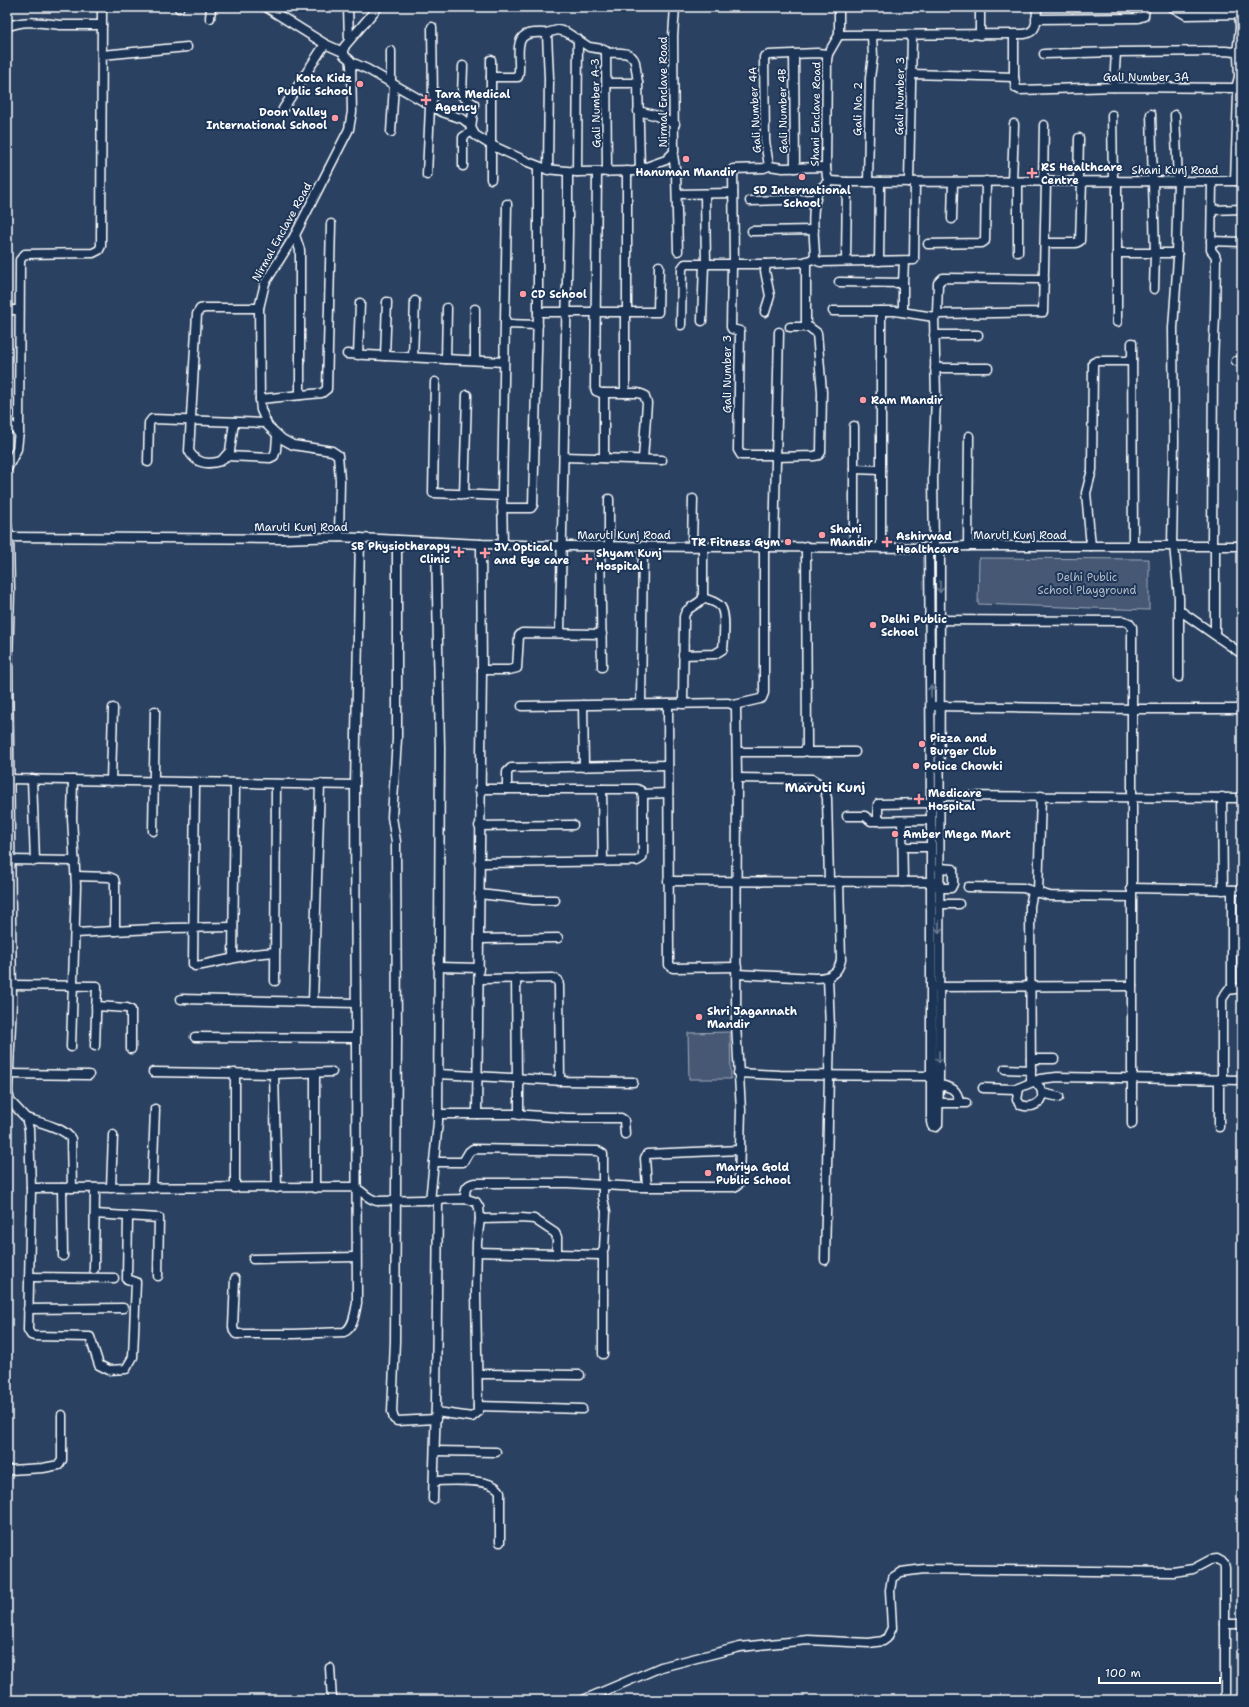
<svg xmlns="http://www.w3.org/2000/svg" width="1249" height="1707" viewBox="0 0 1249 1707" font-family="'Shantell Sans',sans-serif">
<rect width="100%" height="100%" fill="#2a4161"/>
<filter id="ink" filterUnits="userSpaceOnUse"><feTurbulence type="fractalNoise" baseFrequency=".025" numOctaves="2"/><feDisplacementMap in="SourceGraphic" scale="8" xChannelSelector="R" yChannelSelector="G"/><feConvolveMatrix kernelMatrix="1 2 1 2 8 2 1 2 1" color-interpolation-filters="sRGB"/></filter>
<g filter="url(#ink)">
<!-- green -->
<g fill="#465975" stroke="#a2acba">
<path d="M979,558L1149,559V610L978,604Z"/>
<path d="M730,1032L731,1079H689L688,1033Z"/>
</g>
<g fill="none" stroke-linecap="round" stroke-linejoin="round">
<defs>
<g id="minor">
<path d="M179,7V8"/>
<path d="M266,7L325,44L343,52"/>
<path d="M348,7L349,40"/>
<path d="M839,7V35L828,54L827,60L826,167L827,177L830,181L847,182L1242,181"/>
<path d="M1172,7L1186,15L1242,14"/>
<path d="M210,18L211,7"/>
<path d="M1036,19L1138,18L1144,16L1145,7"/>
<path d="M7,27C24,19 42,23 60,25C74,25 88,25 102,25"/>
<path d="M546,33L558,30L566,32L589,47L602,49L606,51L607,172"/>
<path d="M839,35L1024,34C1039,32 1036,19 1037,7"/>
<path d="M980,35V7"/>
<path d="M1014,35V77L1016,88L1020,90L1114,87L1236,88L1238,94L1235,181"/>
<path d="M391,51V83"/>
<path d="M606,53C616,53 631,50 635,62L638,83L640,170"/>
<path d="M1237,53L1240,28L1239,7"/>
<path d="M794,54L795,168"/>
<path d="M1044,54L1116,52"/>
<path d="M102,55L187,47"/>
<path d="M491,60V179"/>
<path d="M351,62L367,69L442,112L463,119L469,124L475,135L491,145L528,162L546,169L577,172L635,171L666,160L674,152L673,36L675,7"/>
<path d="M463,66L462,96L474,104L471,128"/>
<path d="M912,74L1014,77"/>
<path d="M491,77H518C523,63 509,33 535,33C539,33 543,32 547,34L549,78L548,170"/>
<path d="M607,83H638"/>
<path d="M1114,87L1116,52L1225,51L1235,52L1238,55L1239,77L1236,88"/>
<path d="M283,109L325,44"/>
<path d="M638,111L654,115L675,124"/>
<path d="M1151,114L1155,253H1175L1178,255V258L1173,328L1174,442L1172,545"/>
<path d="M1112,115L1113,181"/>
<path d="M1175,115L1178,181L1176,254"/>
<path d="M391,132L394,85"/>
<path d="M673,155L676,174L678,251"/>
<path d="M463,166V137L472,131"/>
<path d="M769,166L765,141L764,57L769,55L817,53L828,54"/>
<path d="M627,171V312"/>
<path d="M577,172L578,39"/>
<path d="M597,172L595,388L596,391L601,393H638L644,395L647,403L643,459"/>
<path d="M427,175L430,106L433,98L432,27"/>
<path d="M1117,181V322"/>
<path d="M868,182L870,78L873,56L872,36"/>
<path d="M909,182L912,35"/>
<path d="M1012,182L1014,124"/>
<path d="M1043,182L1044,125"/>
<path d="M1078,182L1079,138"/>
<path d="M677,194L733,193"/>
<path d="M705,194L706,265"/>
<path d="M750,201L816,199"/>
<path d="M1212,210L1242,209"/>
<path d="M952,219L953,182"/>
<path d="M752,231L814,230"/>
<path d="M295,235L300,250V395"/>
<path d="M1211,241L1242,242"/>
<path d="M1045,243H1076L1080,241L1082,182"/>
<path d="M928,244L982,243L985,241L986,181"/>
<path d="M1018,252V182"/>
<path d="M1117,253H1155L1154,289"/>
<path d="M813,259L820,262L914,260L915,182"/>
<path d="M846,261L847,182"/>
<path d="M879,261L880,182"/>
<path d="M732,264L731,327L732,329L740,331L738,450L741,455H775"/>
<path d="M734,264L733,169L764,168L769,166L783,168L826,167"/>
<path d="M839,282L903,283V312"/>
<path d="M903,283L904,261"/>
<path d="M7,310H19"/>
<path d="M833,311H895L934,317"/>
<path d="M538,312H658L659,266"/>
<path d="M625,312V393"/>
<path d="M765,312L770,296L765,271L766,264"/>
<path d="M937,314L938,283L943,278L1044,279"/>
<path d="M702,321L704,264"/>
<path d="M506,324L538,325"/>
<path d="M681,325L682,268L685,264H766L804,262L813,259L815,255C814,237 811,210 817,194C820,188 825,184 830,181"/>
<path d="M806,326V262"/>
<path d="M934,335H978"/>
<path d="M1132,343L1133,546"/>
<path d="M347,354L504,362"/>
<path d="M358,355L360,303"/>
<path d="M385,356L387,302"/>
<path d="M413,357L415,301"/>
<path d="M446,359L447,308"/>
<path d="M475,360V309"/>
<path d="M1236,361H1242"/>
<path d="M935,368H988"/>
<path d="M435,382L433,493L502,496"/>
<path d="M604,393V458"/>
<path d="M260,399L322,393L327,389L331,224"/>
<path d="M7,422L19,433"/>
<path d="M234,422L230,451L221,461C208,465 196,464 189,451L197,314L200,309L205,308H259"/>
<path d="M226,456L270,458L274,456L276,450L277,436"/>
<path d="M564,457L662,460"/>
<path d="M775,457L814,456L819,455L821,452L822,392L817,333L809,327H790"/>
<path d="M148,462L149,423L152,419L266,423"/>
<path d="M7,469L17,449L19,431L20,260L25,254L93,253L99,250L101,246L102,7"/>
<path d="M854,469L881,470"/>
<path d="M464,495L467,395"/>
<path d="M502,508H531L533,505L538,312V167"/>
<path d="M7,525L9,537L10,590L8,664L12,1001L8,1092L10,1101L26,1118L29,1129L31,1188L28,1330L31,1335L34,1336L90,1337L99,1365L109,1370L126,1369L133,1357L136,1282L127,1279L128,1216"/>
<path d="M7,537L282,539L339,537L481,544L561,546L929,548L968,546H1242"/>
<path d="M339,537L340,480L338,455L332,451L293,445L282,439L268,426L261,410L260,401L259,308L265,283L295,235L349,129L352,112L351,65L350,60L344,55V47L378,7"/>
<path d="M397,540V739L392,817L396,842L397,1038L395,1341L392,1412L394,1419L397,1421L436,1419"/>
<path d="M503,544L502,496L507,204"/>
<path d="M1174,545L1179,598V677"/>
<path d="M600,546L602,667"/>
<path d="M609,546V499"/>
<path d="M692,546L693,499"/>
<path d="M774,546L779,332"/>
<path d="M968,546L969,436"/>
<path d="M1091,546L1086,493L1092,470L1093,363L1097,361H1132"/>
<path d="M1212,546L1213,361L1215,316L1216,258L1215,255L1211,250L1212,182"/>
<path d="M1215,546V634"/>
<path d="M854,547V426"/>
<path d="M881,548V311"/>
<path d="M929,548L931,803V1122L932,1126L936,1127L938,1125L939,1076L940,548"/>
<path d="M934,548L933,479L936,396L934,317L939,314L1043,312L1046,182"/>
<path d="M1179,610L1242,654"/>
<path d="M934,620L1124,621L1129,623L1132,627V1124"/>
<path d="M560,633L568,232V172"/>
<path d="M683,655L715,654L723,649C724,640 726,614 721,607C717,602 709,600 703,598"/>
<path d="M482,670H509L517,668L519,636L522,633L602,634"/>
<path d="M641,704L643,546"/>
<path d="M668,704L669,965L673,968L737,967"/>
<path d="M683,704L684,617C686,606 698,606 703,598V546"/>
<path d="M583,705L584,767"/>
<path d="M734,705L760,699L762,698L764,693V546"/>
<path d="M935,706L1133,709H1242"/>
<path d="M805,751L810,752H855"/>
<path d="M737,752H803L807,747L806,546"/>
<path d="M737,778L812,779L823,786L827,798L829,881"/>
<path d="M9,779L355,785"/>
<path d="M32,779L35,861"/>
<path d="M111,781L113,708"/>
<path d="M195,782L193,964L195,966L202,965L254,954L275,952"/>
<path d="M479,789H637L641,791L643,796V853L642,858L637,861L479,863"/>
<path d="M507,789V772L511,768L668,765"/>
<path d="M602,789L603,861"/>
<path d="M643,794L668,793"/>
<path d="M935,796L1242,798"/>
<path d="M1222,797L1223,890"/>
<path d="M847,816H865L871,821L931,820"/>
<path d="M878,821V804L931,803"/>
<path d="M902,821L903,882"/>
<path d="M479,826L573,825"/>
<path d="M153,831L155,711"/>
<path d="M903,847H931"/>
<path d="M10,860L75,861"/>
<path d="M76,876L109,877L114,879L115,883V931"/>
<path d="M668,881L936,882"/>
<path d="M968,887L1023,888L1050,896L1131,897"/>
<path d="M939,888H951L953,884V869L939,868"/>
<path d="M1131,888L1242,890"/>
<path d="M1038,893L1041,796"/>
<path d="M479,894L533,900H555"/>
<path d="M939,904H959"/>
<path d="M75,933L172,928L233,927"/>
<path d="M479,939L558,938"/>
<path d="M233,958L235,783"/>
<path d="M438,967L479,968"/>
<path d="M737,974L815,978C828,978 838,975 841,960L839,881"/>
<path d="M516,978L517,1079"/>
<path d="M479,979L553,978L558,980L559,986L560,1081"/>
<path d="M275,981L276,784"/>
<path d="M12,985L97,986L95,1046"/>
<path d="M934,987L1132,986"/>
<path d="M1232,989V890"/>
<path d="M181,999L356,1003"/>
<path d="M313,1002L320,784"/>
<path d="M96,1006L127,1008L131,1010V1049"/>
<path d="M195,1037L356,1038"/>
<path d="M71,1047L76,886L72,818L73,780"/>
<path d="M1031,1059H1054"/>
<path d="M1005,1069L1031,1070"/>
<path d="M153,1072L274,1074L277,1188"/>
<path d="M738,1073L780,1075L936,1076"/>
<path d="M7,1074L89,1075"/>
<path d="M274,1074L332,1072"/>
<path d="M439,1074L565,1081L633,1082"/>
<path d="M1222,1080V999L1228,990L1242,988"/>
<path d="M1031,1082L1030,906L1033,891"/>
<path d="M939,1085C951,1087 958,1089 959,1103"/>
<path d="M983,1088L1016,1089L1040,1079L1057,1077L1242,1080"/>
<path d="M1019,1088L1017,1100L1021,1105C1032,1109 1047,1102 1041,1089C1039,1086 1036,1083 1035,1081"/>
<path d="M1042,1093L1059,1097"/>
<path d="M938,1103H966"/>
<path d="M438,1114H514L567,1118H621L624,1120L625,1134"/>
<path d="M477,1114L482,670L481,544"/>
<path d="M519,1115V1079"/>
<path d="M26,1118C38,1122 66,1128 71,1139L72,1188"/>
<path d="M1219,1127V1080"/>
<path d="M434,1162H463L469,1152L473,1149L598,1151L603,1154V1198L606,1212L604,1248L601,1255L477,1252"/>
<path d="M647,1187L645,1158L647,1154L740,1150"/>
<path d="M31,1188L353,1187C363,1190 365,1198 377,1201L467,1199L476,1202L479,1207L480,1219L477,1242L476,1292L478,1412L472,1417L436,1412"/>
<path d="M62,1188L63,1256"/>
<path d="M111,1188L113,1135"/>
<path d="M152,1188L155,1109"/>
<path d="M235,1188V1073"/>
<path d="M315,1188V1073"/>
<path d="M465,1199C465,1190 465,1184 476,1183H567L639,1187H734L738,1185L739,1182L741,1110L736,1024L737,778L736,708L734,705L728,703L522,706"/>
<path d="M430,1201L438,1122L440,748L436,542"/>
<path d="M95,1214L159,1218L158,1276"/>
<path d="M480,1219L521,1218L534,1219L555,1233L557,1237V1255"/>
<path d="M253,1259L356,1257"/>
<path d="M825,1260L830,1028L828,977"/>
<path d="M94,1269L95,1188"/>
<path d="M29,1277L114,1278"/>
<path d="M235,1279L233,1327L234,1331L236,1334H294L344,1332C354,1328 355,1312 357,1303L355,785L360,538"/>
<path d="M28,1309L123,1308"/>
<path d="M603,1354V1254"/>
<path d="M478,1374L580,1375"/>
<path d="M478,1406L582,1409"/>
<path d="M435,1451L496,1452"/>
<path d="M7,1471L10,1470L43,1468L59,1465L62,1460V1415"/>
<path d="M434,1481C449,1481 493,1477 500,1492V1542"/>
<path d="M433,1499L436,1403L438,1200"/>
<path d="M1225,1624H1242"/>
<path d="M330,1668L332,1700"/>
<path d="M583,1700L661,1667L740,1647L808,1640L869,1643L883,1641L887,1638L892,1628L890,1590L892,1578L901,1572L924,1569L1173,1572L1193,1569L1210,1560L1217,1559L1224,1563L1225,1568V1700"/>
</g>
</defs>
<!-- minor casing -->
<use href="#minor" stroke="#fff" stroke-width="11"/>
<!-- minor -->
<use href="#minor" stroke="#1d3557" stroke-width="8"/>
</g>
<!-- one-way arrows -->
<defs><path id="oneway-shaft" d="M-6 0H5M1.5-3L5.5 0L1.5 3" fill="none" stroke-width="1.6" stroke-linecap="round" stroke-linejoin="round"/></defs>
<g stroke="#6c7c92">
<use href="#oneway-shaft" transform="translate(940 587) rotate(90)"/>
<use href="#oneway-shaft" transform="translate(931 691) rotate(-90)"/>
<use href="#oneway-shaft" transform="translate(939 927) rotate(90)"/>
<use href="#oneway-shaft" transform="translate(939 1057) rotate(90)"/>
</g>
</g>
<!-- markers -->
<g fill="#ff9aa2" stroke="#1d3557" stroke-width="1.5">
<circle cx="360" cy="84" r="4"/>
<path d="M424 94h4v4h4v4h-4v4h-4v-4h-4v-4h4z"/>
<circle cx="335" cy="118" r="4"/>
<circle cx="686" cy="159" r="4"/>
<path d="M1030 167h4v4h4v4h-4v4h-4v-4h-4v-4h4z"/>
<circle cx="802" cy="177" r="4"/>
<circle cx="523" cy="294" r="4"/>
<circle cx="863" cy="400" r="4"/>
<circle cx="822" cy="535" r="4"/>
<circle cx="788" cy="542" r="4"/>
<path d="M885 536h4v4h4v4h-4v4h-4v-4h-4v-4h4z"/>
<path d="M457 546h4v4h4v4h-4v4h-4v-4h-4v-4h4z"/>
<path d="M483 547h4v4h4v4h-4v4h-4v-4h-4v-4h4z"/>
<path d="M585 553h4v4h4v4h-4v4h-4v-4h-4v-4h4z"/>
<circle cx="873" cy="625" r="4"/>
<circle cx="922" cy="744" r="4"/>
<circle cx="916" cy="766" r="4"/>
<path d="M917 793h4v4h4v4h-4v4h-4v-4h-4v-4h4z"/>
<circle cx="895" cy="834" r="4"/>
<circle cx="699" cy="1017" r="4"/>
<circle cx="708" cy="1173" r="4"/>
</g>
<g text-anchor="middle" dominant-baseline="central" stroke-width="4" stroke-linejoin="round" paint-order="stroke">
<!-- street labels -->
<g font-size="11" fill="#fff" stroke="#1d3557">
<text x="1146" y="77">Gali Number 3A</text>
<text transform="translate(663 92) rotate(-90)">Nirmal Enclave Road</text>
<text transform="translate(900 96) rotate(-89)">Gali Number 3</text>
<text transform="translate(596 103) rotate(-91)">Gali Number A-3</text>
<text transform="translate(858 109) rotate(-89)">Gali No. 2</text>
<text transform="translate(755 110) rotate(-93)">Gali Number 4A</text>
<text transform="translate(783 111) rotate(-91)">Gali Number 4B</text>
<text transform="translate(816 114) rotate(-89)">Shani Enclave Road</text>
<text x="1175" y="170">Shani Kunj Road</text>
<text transform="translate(282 232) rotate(-61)">Nirmal Enclave Road</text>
<text transform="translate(727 374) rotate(-90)">Gali Number 3</text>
<text x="301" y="527">Maruti Kunj Road</text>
<text x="624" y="535">Maruti Kunj Road</text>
<text x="1020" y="535">Maruti Kunj Road</text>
</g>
<!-- poi labels -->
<g font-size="11" font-weight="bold" fill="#fff" stroke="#1d3557" text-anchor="start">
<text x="352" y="78" text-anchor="end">Kota Kidz<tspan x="352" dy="13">Public School</tspan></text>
<text x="435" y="94">Tara Medical<tspan x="435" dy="13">Agency</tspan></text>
<text x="327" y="112" text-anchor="end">Doon Valley<tspan x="327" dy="13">International School</tspan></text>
<text x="1041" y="167">RS Healthcare<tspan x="1041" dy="13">Centre</tspan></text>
<text x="686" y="172" text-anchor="middle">Hanuman Mandir</text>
<text x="802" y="190" text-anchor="middle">SD International<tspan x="802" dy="13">School</tspan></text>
<text x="531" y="294">CD School</text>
<text x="871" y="400">Ram Mandir</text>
<text x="830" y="529">Shani<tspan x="830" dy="13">Mandir</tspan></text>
<text x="896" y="536">Ashirwad<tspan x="896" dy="13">Healthcare</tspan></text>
<text x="780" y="542" text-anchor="end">TR Fitness Gym</text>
<text x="450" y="546" text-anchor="end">SB Physiotherapy<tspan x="450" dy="13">Clinic</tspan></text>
<text x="494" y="547">JV Optical<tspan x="494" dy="13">and Eye care</tspan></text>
<text x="596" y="553">Shyam Kunj<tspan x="596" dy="13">Hospital</tspan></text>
<text x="881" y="619">Delhi Public<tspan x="881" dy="13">School</tspan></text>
<text x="930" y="738">Pizza and<tspan x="930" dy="13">Burger Club</tspan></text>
<text x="924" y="766">Police Chowki</text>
<text x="928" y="793">Medicare<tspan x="928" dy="13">Hospital</tspan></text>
<text x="903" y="834">Amber Mega Mart</text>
<text x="707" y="1011">Shri Jagannath<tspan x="707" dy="13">Mandir</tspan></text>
<text x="716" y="1167">Mariya Gold<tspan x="716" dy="13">Public School</tspan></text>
</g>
<!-- park labels -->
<g font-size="11" fill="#b5bdc8" stroke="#1d3557">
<text x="1087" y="577">Delhi Public<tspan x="1087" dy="13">School Playground</tspan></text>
</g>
<!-- quarter labels -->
<g font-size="13" font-weight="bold" fill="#fff" stroke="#1d3557">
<text x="825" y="787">Maruti Kunj</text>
</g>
</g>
<!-- margin -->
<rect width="1249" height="1707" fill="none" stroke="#1d3557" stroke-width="24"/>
<rect x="12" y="12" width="1225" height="1683" fill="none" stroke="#fff" stroke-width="1.5" filter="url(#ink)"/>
<!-- scale -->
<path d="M1099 1677v6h121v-6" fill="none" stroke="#ffffff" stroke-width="2"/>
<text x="1105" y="1677" font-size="12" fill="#ffffff" stroke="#1d3557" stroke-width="3" paint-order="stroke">100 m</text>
</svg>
